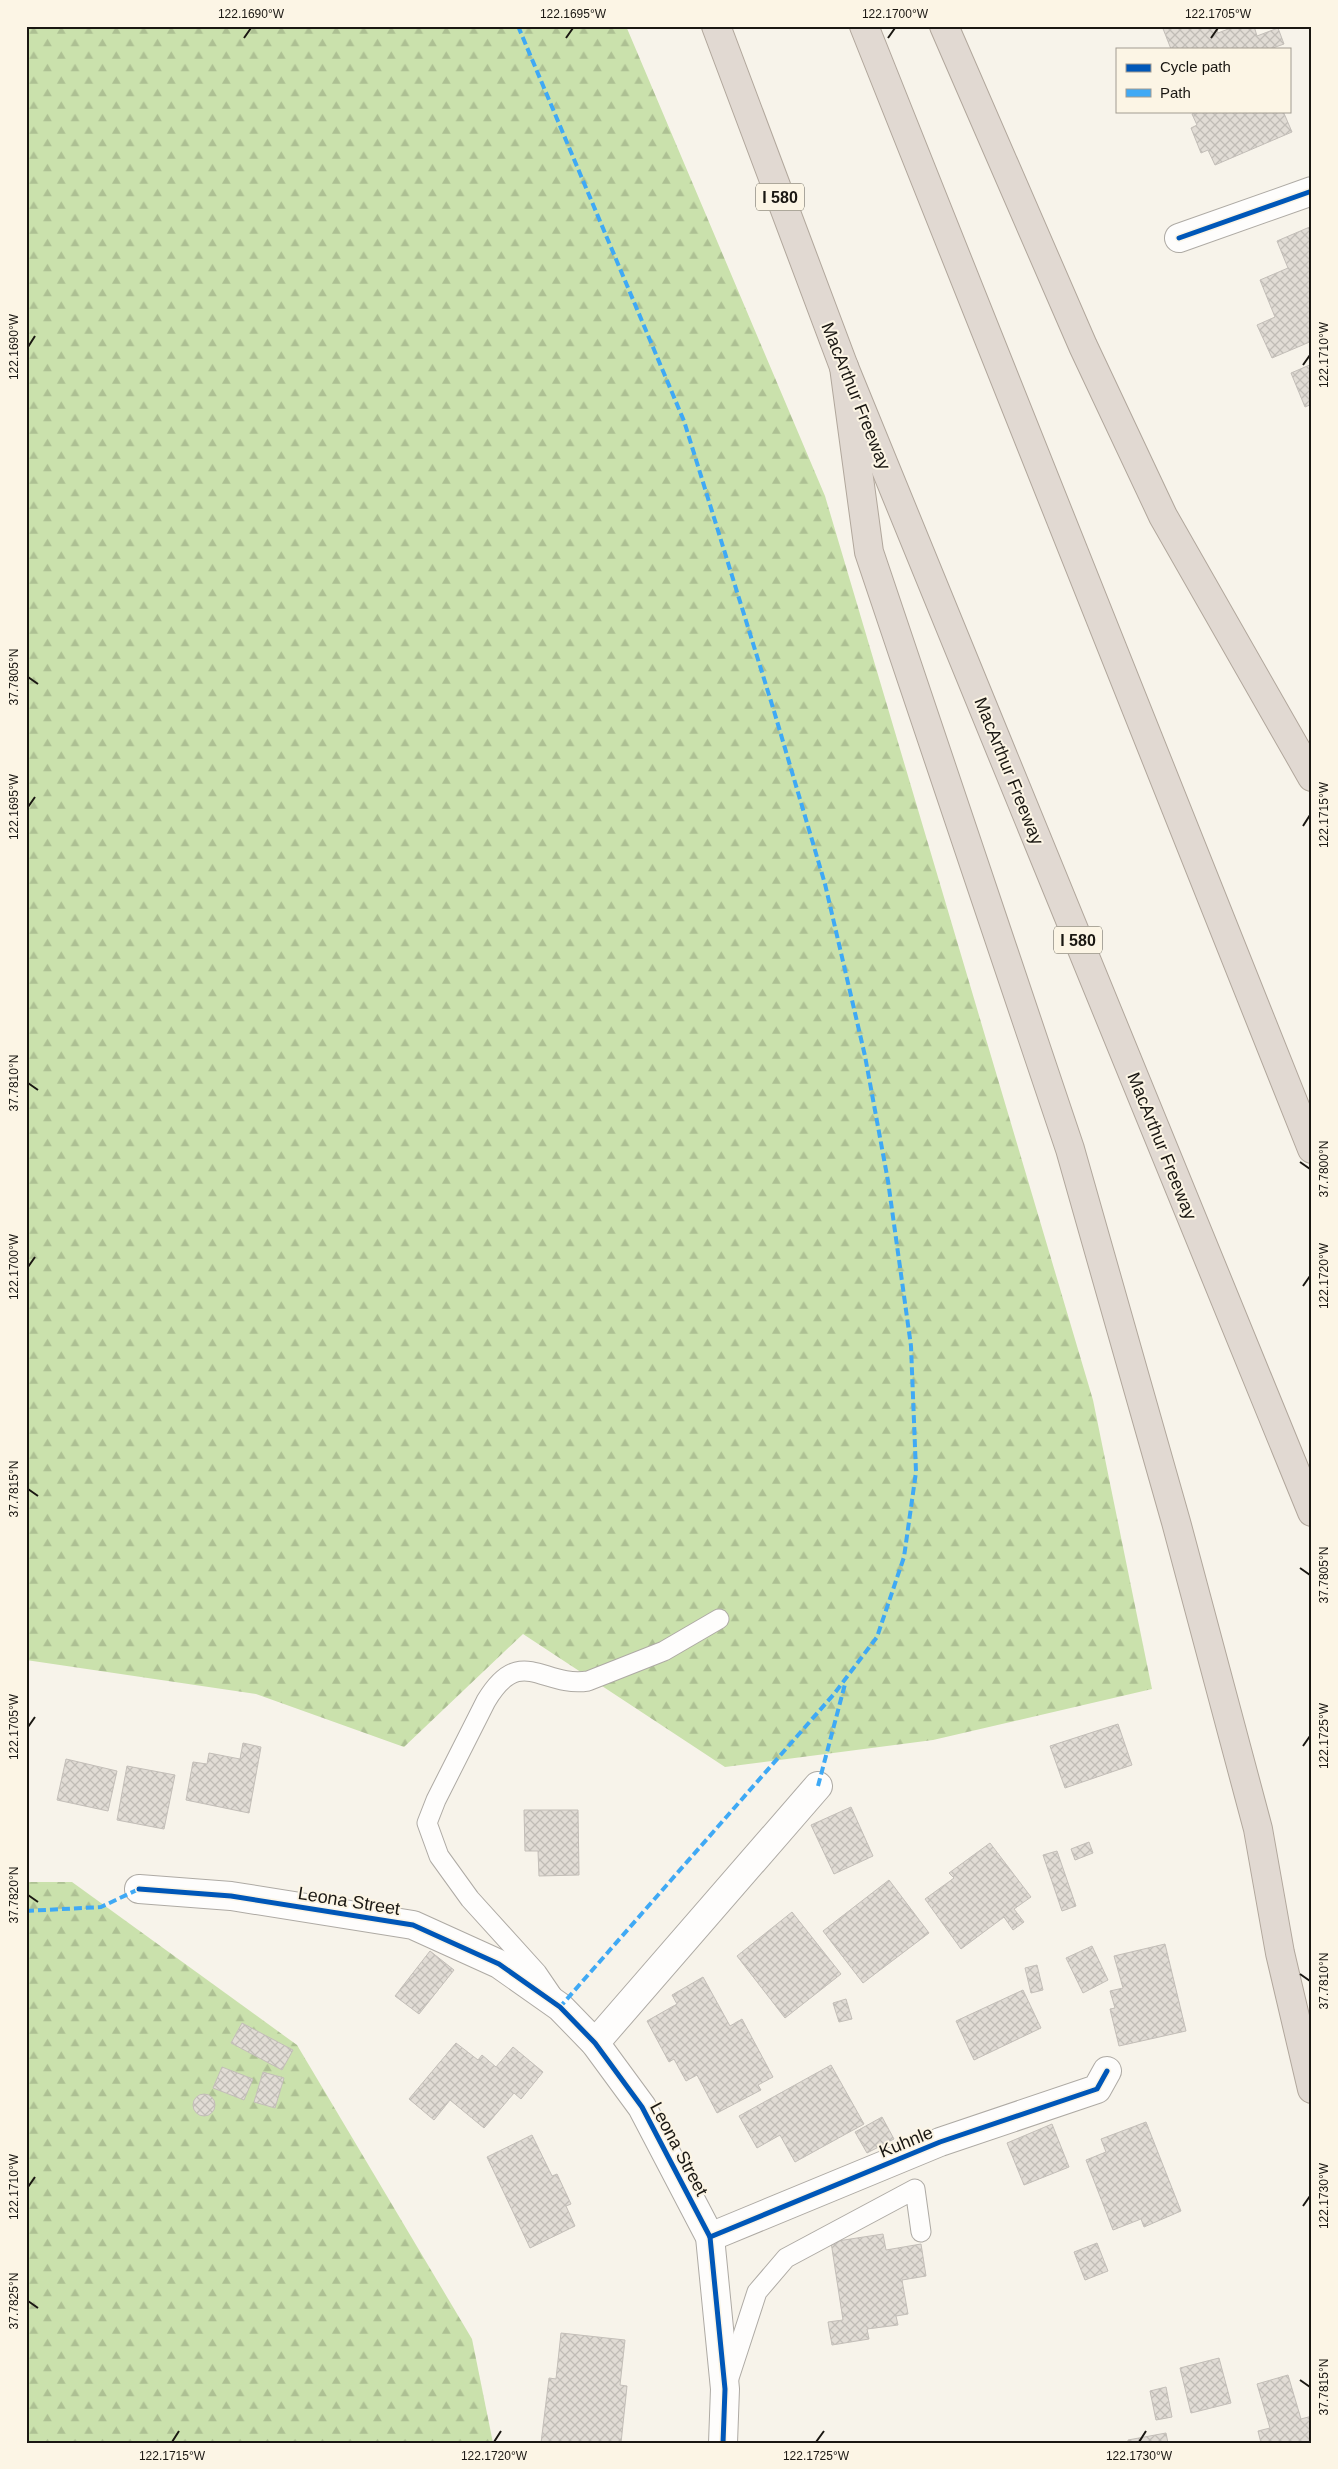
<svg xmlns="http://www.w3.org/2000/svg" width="1338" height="2469" viewBox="0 0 1338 2469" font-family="Helvetica,sans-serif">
<defs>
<pattern id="forest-firs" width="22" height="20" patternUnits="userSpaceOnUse" patternTransform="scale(1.25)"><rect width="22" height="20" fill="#cae1ac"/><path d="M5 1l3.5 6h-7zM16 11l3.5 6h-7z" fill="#adc093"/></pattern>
<pattern id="building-cross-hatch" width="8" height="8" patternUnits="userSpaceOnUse" patternTransform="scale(1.25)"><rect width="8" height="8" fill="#e1dcd5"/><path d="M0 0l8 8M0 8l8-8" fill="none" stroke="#c0bcb6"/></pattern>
</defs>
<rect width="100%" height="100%" fill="#f7f3ea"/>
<!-- forest -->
<g fill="url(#forest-firs)">
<path d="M26,26H626L825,496L1093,1400L1152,1689L933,1740L725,1767L523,1634L404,1747L256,1694L26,1660Z"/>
<path d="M26,1882H72L297,2045L472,2339L493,2443H26Z"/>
</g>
<!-- building -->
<g fill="url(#building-cross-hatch)" stroke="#c3beb8">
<path d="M1162,26H1216L1218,33L1236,26H1254L1257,36L1278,28L1284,44L1270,49H1171Z"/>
<path d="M1198,111H1283L1292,132L1215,165L1208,150L1201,153L1191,128L1197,125L1192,114Z"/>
<path d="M1312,226V341L1272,358L1257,325L1275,317L1260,280L1288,268L1277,241Z"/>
<path d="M1312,364V404L1305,407L1291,373Z"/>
<path d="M1118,1724L1132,1765L1065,1788L1050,1746Z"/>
<path d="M243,1743L261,1747L249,1813L186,1800L193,1762L207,1764L209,1753L240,1759Z"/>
<path d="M66,1759L117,1771L108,1811L57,1800Z"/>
<path d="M127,1766L175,1775L164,1829L117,1820Z"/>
<path d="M851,1807L873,1856L834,1874L811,1825Z"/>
<path d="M524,1810H578L579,1875L539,1876L538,1851H525Z"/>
<path d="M1089,1842L1093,1853L1075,1860L1071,1849Z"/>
<path d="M990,1843L1031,1897L1014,1909L1024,1922L1013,1930L1004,1917L961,1949L925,1899L954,1878L949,1873Z"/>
<path d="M1057,1851L1076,1906L1062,1911L1043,1855Z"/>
<path d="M889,1880L929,1933L863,1983L823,1931Z"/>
<path d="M792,1912L841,1974L785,2018L737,1956Z"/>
<path d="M1165,1944L1186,2031L1119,2046L1110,2009L1115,2008L1110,1991L1123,1988L1114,1956Z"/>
<path d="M1092,1946L1108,1980L1083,1993L1066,1958Z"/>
<path d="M430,1951L454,1970L419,2014L395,1996Z"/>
<path d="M1037,1965L1043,1990L1031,1993L1025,1968Z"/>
<path d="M703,1977L730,2026L742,2019L773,2077L758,2085L761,2090L717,2113L697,2075L686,2081L674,2059L669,2062L647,2021L677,2004L672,1995Z"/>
<path d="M1023,1990L1041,2028L974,2060L956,2021Z"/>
<path d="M846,1999L852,2019L839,2022L833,2003Z"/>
<path d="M242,2023L293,2050L282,2070L231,2043Z"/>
<path d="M456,2043L478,2060L482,2055L496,2067L513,2047L543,2072L521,2099L514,2093L484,2128L450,2100L434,2120L409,2099Z"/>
<path d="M831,2065L864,2124L795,2162L780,2135L757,2148L739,2116Z"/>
<path d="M222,2067L253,2079L244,2100L213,2088Z"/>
<path d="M263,2072L284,2078L275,2108L254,2102Z"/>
<circle cx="204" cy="2105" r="11"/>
<path d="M882,2117L894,2139L867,2153L855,2132Z"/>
<path d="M1146,2122L1181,2211L1144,2227L1141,2219L1113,2230L1086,2160L1106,2152L1101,2139Z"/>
<path d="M1052,2124L1069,2167L1024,2185L1007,2143Z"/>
<path d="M532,2135L552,2176L557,2174L571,2204L566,2206L575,2226L530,2248L487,2157Z"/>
<path d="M883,2234L886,2250L921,2244L926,2276L902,2280L908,2314L896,2316L898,2325L867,2329L869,2339L832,2345L828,2322L843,2320L831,2242Z"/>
<path d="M1097,2243L1108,2271L1085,2280L1074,2252Z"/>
<path d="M561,2333L625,2340L620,2385L627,2386L621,2443H541L549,2378L556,2379Z"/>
<path d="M1219,2358L1231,2403L1191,2413L1180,2368Z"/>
<path d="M1288,2375L1301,2419L1312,2416V2443H1261L1258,2431L1270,2428L1257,2384Z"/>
<path d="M1166,2387L1172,2417L1156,2420L1150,2391Z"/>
<path d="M1166,2433L1168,2443H1128V2440Z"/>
</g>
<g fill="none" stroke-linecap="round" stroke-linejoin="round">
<defs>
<g id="service">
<path d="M552,1995L537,1973L470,1899L439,1856L427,1823L436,1800L486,1701C521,1643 542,1688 588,1681L664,1651L719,1619"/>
<path d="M728,2381L757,2292L786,2258L915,2189L921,2232"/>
</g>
<g id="minor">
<path d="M1179,238L1312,191"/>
<path d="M139,1889L231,1896L413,1925L499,1964L560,2007L595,2043L642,2107L710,2237L725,2389L723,2443"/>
<path d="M595,2043L818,1786"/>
<path d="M710,2237L940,2142L1097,2089L1107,2071"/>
</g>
<g id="motorway">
<path d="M716,26L844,367L1312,1512"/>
<path d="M864,26L1312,1149"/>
<path d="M944,26L1083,346L1163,516L1312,777"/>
<path d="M844,367L869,552L1070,1149L1176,1522L1258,1829L1280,1953L1312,2089"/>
</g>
</defs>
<!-- service casing -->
<use href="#service" stroke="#aeaaa4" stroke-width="21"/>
<!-- minor casing -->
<use href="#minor" stroke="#aeaaa4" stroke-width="30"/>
<!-- motorway casing -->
<use href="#motorway" stroke="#b1a79c" stroke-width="30"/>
<!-- service -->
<use href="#service" stroke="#fefdfc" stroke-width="19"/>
<!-- minor -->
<use href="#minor" stroke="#fefdfc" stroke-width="28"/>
<!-- motorway -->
<use href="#motorway" stroke="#e1d9d2" stroke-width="28"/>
<!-- quiet -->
<g stroke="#3fa9f5" stroke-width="4" stroke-dasharray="8 4" stroke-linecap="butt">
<path d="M518,26L684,421L774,711L825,884L865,1056L888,1181L911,1346L916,1472L904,1557L877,1637L834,1694L560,2007"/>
<path d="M818,1786L845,1684"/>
<path d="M26,1911L101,1907L139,1889"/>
</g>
<defs>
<g id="cycleway">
<path d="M1179,238L1312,191"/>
<path d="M139,1889L231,1896L413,1925L499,1964L560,2007L595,2043L642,2107L710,2237L725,2389L723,2443"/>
<path d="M710,2237L940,2142L1097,2089L1107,2071"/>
</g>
</defs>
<!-- cycleway casing -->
<use href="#cycleway" stroke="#fcf5e5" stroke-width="8"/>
<!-- cycleway -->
<use href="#cycleway" stroke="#0057b8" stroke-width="5"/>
</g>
<!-- ticks -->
<path fill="none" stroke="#1a1712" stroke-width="2" d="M244,38L251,28M566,38L573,28M888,38L895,28M1211,38L1218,28M28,347L35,336M1303,365L1310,355M28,677L38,684M28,807L35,797M1303,826L1310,815M28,1083L38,1090M1300,1162L1310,1169M28,1267L35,1257M1303,1286L1310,1276M28,1489L38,1496M1300,1568L1310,1575M28,1727L35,1717M1303,1746L1310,1736M28,1895L38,1902M1300,1974L1310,1981M28,2187L35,2177M1303,2206L1310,2196M28,2301L38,2308M1300,2380L1310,2387M172,2442L179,2431M494,2442L501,2431M816,2442L824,2431M1139,2442L1146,2431"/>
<g text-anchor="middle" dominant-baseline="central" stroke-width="4" stroke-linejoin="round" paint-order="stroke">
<!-- shield labels -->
<g fill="#fcf5e5" stroke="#5e5a51" stroke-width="1">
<rect x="756" y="183.5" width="48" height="27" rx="4"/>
<rect x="1054" y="926.5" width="48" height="27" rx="4"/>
</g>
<g font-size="16" font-weight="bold" fill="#1a1712">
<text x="780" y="197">I 580</text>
<text x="1078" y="940">I 580</text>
</g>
<!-- street labels -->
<g font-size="18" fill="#1a1712" stroke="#fcf5e5">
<text transform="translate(856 396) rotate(68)">MacArthur Freeway</text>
<text transform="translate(1009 771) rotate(68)">MacArthur Freeway</text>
<text transform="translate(1162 1146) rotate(68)">MacArthur Freeway</text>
<text transform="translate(349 1901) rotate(9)">Leona Street</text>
<text transform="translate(906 2142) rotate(-22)">Kuhnle</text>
<text transform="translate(679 2149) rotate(62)">Leona Street</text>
</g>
</g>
<!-- border -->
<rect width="1338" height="2469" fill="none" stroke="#fcf5e5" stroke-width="55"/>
<!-- legend -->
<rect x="1116" y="48" width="175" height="65" fill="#fcf5e5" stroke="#a29c91"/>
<rect x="1126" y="64" width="25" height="8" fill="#0057b8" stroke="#a29c91"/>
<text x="1160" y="72" font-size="15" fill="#1a1712">Cycle path</text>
<rect x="1126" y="89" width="25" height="8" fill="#3fa9f5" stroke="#a29c91"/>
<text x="1160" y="98" font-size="15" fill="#1a1712">Path</text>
<rect x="28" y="28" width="1282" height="2414" fill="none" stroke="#1a1712" stroke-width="2"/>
<g font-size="12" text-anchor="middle" fill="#1a1712">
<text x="251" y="18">122.1690°W</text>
<text x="573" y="18">122.1695°W</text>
<text x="895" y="18">122.1700°W</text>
<text x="1218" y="18">122.1705°W</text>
<text transform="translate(14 347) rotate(-90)" y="4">122.1690°W</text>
<text transform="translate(1324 355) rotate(-90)" y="4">122.1710°W</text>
<text transform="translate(14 677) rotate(-90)" y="4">37.7805°N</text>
<text transform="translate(14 807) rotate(-90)" y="4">122.1695°W</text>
<text transform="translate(1324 815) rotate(-90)" y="4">122.1715°W</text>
<text transform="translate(14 1083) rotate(-90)" y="4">37.7810°N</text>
<text transform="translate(1324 1169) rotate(-90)" y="4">37.7800°N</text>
<text transform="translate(14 1267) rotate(-90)" y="4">122.1700°W</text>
<text transform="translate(1324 1276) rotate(-90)" y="4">122.1720°W</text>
<text transform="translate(14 1489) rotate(-90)" y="4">37.7815°N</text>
<text transform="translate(1324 1575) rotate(-90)" y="4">37.7805°N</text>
<text transform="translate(14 1727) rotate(-90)" y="4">122.1705°W</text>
<text transform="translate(1324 1736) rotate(-90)" y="4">122.1725°W</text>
<text transform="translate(14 1895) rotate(-90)" y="4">37.7820°N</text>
<text transform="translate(1324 1981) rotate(-90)" y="4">37.7810°N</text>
<text transform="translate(14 2187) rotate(-90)" y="4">122.1710°W</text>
<text transform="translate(1324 2196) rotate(-90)" y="4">122.1730°W</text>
<text transform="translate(14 2301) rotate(-90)" y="4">37.7825°N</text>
<text transform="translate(1324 2387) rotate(-90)" y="4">37.7815°N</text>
<text x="172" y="2460">122.1715°W</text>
<text x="494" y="2460">122.1720°W</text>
<text x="816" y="2460">122.1725°W</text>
<text x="1139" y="2460">122.1730°W</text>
</g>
</svg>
